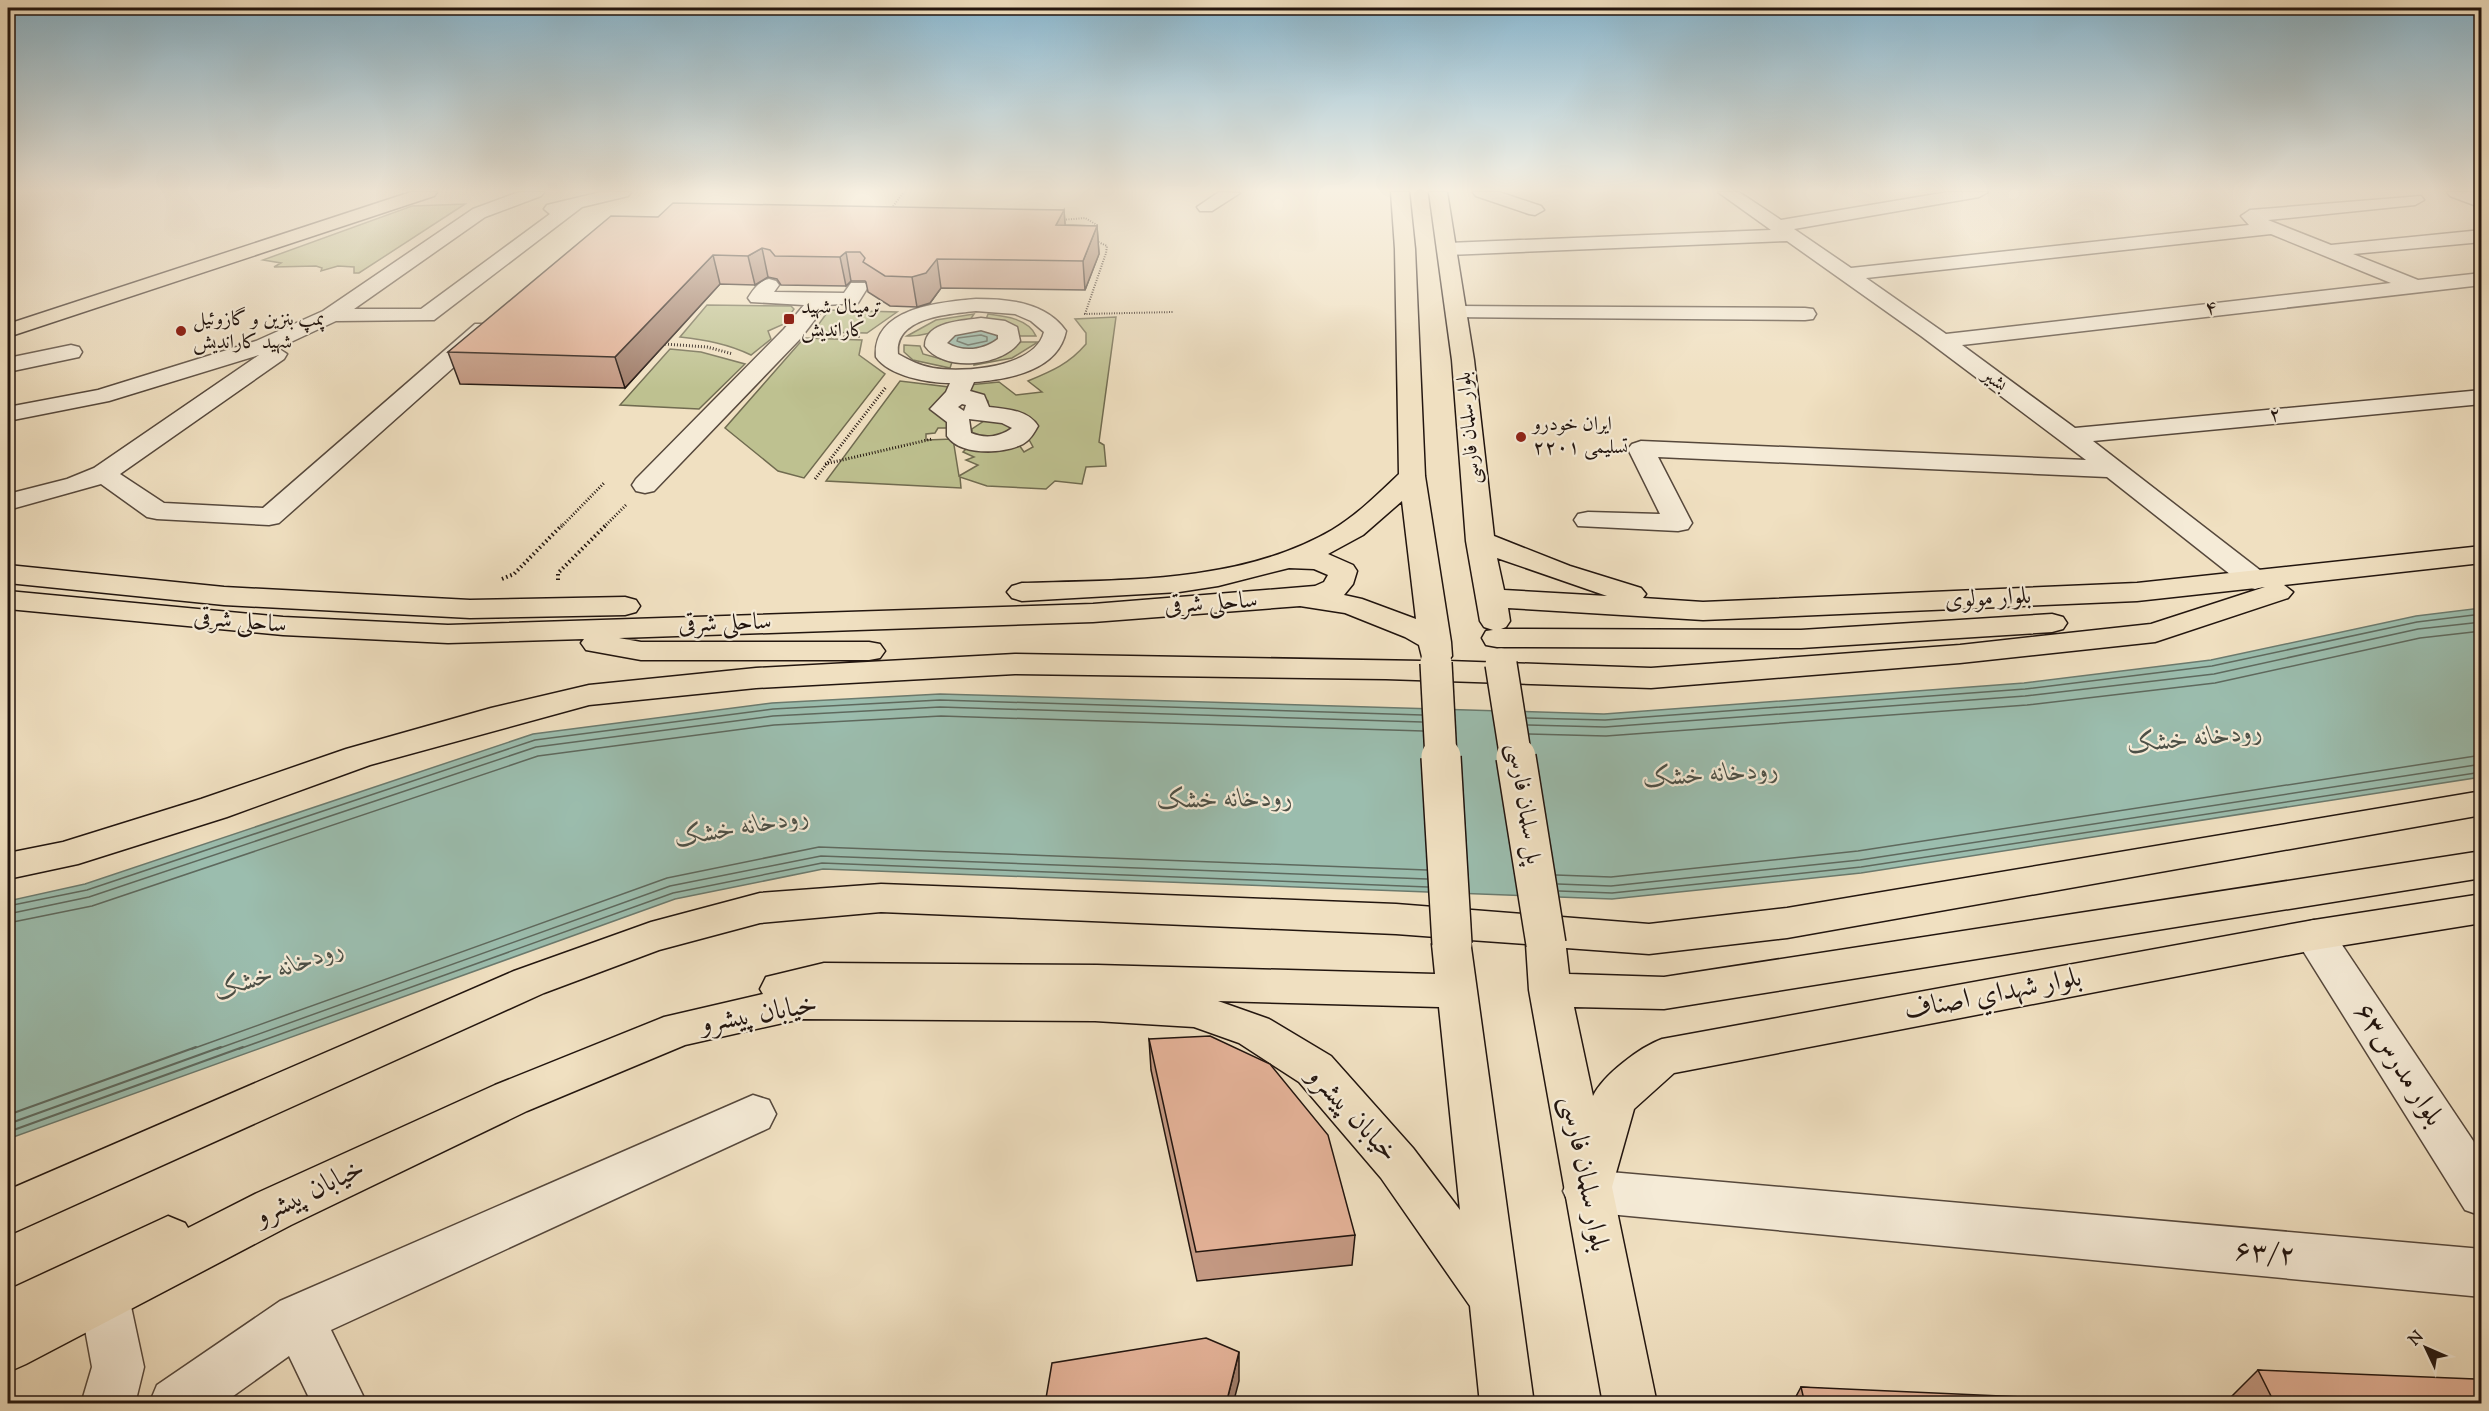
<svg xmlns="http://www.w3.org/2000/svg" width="2489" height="1411" viewBox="0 0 2489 1411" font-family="'Sorts Mill Goudy',Amiri,serif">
<rect width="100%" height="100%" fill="#f0e0c1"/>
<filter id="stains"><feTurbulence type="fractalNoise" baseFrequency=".00333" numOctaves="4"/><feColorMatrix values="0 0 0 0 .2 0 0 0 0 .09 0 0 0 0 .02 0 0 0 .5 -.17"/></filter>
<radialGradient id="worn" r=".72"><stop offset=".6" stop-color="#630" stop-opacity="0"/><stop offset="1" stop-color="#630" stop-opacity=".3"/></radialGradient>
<!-- green -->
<g fill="#bec190" stroke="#706b50" stroke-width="1.5">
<path d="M465,204L359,273H354V267L338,266L321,271L322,268L316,266L274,267L281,263L263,260L412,206Z"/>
<path d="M707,305L791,306L794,309L784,324L768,331L771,339L751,355C728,344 706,340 680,337Z"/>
<path d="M829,310L897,312L867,333L813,332Z"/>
<path d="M974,314L970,320C949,326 928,337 907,336L936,320Z"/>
<path d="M988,314C1005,316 1029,319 1036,336H1020L1012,328L985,322Z"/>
<path d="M1116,317L1099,442L1104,445L1106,466L1086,467L1082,484L1055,481L1046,489L987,486L960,477L961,488L826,481L900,381L949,387L948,428H938L935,433L926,434V440L953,439L959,476L978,465L966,460L974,457L963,452L970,445L1017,442L1024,452L1033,447L1027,436L987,413L988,401L978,394L967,393L968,385L999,382L1016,395L1042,392L1028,381C1052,371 1069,364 1086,344V333L1075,319Z"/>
<path d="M804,338L862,340L859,355L885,374L804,478L778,471L725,428Z"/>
<path d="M1021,342H1038L1012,358L974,365V358C993,357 1006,354 1021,342Z"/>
<path d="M904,345L920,346L923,354L952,362L950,368L913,360L904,352Z"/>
<path d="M670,349L701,352L745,364L699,409L620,405Z"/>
<path d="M997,420L1016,429L996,440L972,434V429L984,421Z"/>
</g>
<!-- water -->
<g fill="#9bbdae" stroke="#6b7a6e" stroke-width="1.5">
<path d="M982,329L995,333L999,339C984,353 966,350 948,345L946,342L951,335Z"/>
<path d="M2481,608V777L1861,873L1612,899L823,869L675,899L8,1139V901L85,884L533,734L772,703L940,694L1604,714L2024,683L2211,660L2416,616Z"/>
</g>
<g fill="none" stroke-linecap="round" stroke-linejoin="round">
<!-- shore-far1 -->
<g stroke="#5e695e" stroke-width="1.5">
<path d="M981,335L987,337V341L968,345L957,341L958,338Z"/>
<path d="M1527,718L1605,720L2025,689L2212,666L2417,622L2482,614"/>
<path d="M1528,725L1605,727L2025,696L2214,674L2418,629L2482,622"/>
<path d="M1529,734L1606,736L2027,705L2215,683L2420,638L2482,631"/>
<path d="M1556,875L1611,877L1858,851L2482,755"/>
<path d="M1558,884L1611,886L1860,860L2482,764"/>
<path d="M1559,891L1612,893L1861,867L2482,772"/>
<path d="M8,906L87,890L535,740L773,709L940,700L1422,715"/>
<path d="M8,914L89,897L536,747L773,716L940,707L1422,722"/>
<path d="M8,923L92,906L538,756L774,725L941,716L1423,731"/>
<path d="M192,1049L667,878L819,847L1427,870"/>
<path d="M217,1049L670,886L821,856L1427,879"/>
<path d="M239,1049L673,893L822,863L1428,887"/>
</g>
<!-- shore -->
<g stroke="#5e695e" stroke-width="2">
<path d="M8,1115L196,1047"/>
<path d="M8,1124L221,1047"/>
<path d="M8,1132L243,1047"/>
</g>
<defs>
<g id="minor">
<path d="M519,192H544L541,196L485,217L354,309H421L550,214L544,209L547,205L601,192H631L628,196L582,207L434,320L336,321L278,348L287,354L284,359L120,474L164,503L263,508L475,324H491L494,329L491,334L279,523L269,525L157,519L147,517L101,484L8,510V494L67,479L94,468L259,355L109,401L8,421V407L98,390L256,341L323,311L473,209Z"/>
<path d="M1219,192L1240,193L1212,211H1200L1197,207Z"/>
<path d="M1473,192H1499L1541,206L1544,210L1535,215L1529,214L1476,196Z"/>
<path d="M1718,192H1739L1781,220L1948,192H1988L1979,197L1794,229L1851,268L2249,225L2241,216L2250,210L2421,196L2424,200L2415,205L2268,220L2331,245L2482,230V242L2353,254L2418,280L2482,273V285L1962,345L2075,428L2482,390V404L2093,441L2265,574L2270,580L2265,586L2255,589L2245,586L2107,477L1658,457L1692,523L1688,529L1678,531L1578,526L1574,520L1578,514L1588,512L1660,514L1628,449L1632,444L1641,441L2086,460L1921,336L1787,241L1448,255L1438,249L1448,243L1771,230ZM2271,234L2391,283L1946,334L1866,278Z"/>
<path d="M2447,192H2471L2482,196V208L2450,196Z"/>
<path d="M769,279L776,281L779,285L774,292L844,293L851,283H865L868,287L858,303L826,305L800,339L654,491L645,493L636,491L632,485L636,479L784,329L804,305L751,302L748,298C753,290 759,281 769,279Z"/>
<path d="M976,299C1008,299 1046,302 1066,331C1058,371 1009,379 974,382L970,391L984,395L989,407C1007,409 1028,410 1038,426C1034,433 1030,440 1023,444C1003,454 960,456 947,436V422L930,409L946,392L950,383C928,383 889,376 876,357C872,308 940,302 976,299ZM976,311L1015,314L1031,321L1044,332C1035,368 963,373 933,368C920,366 909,360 898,354C894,317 949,314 976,311ZM962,404L966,405L964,411L958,407ZM969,419L1002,423L1012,428C1000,437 985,439 971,433Z"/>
<path d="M1457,306L1805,308L1813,309L1816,314L1813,319L1805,320L1449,317L1446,312L1449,307Z"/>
<path d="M981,318L1005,321L1017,327L1020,341C1003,366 944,373 925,346C925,321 963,321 981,318ZM981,330L998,335V339C984,350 963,353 947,343L955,335Z"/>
<path d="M71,345L79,347L82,352L79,357L8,372V358Z"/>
<path d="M2314,920L2328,924L2482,1154V1216L2465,1210L2300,946L2294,935L2300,924Z"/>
<path d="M753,1095L769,1100L776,1114L769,1128L331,1330L367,1404H312L289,1356L222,1404H149L157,1385L280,1301Z"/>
<path d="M1587,1170L2482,1249V1297L1587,1212L1570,1206L1563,1191L1570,1176Z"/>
<path d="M104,1273L122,1280L129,1297L144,1367L135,1404H81L92,1367L79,1297L86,1280Z"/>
</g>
<g id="major">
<path d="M411,192H437L434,196L8,337V324Z"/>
<path d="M1391,192H1409L1415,249L1425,476L1451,642L1452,656L1448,661L1651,668L1960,645L2151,624L2265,587L2137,601L1703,620L1508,608L1510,621L1506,627L1501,629L1801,630L2052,614L2063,617L2067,623L2063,629L2052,632L1801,648L1497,647L1486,645L1482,638L1486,631L1493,630L1484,627L1480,621L1466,541L1452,360L1429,192H1447L1474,360L1494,536L1570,566L1641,588L1646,594L1643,598L1703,602L2137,583L2482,546V563L2284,585L2293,592L2288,598L2155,642L1960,663L1651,688L1386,679L1015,674L756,688L589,705L370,765L227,817L78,864L8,879V853L63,842L201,799L346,749L491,708L589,685L756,668L1015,654L1423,661L1419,645L1405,637L1345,613L1300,606L1093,622L619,638L641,642H869L880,644L885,651L880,658L869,660H641L586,650L581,643L584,639L448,643L283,635L8,609V591L283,617L448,625L1093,604L1315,586L1324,582L1328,575L1314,569L1289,568L1218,586L1179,592L1022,601L1012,598L1007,592L1012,586L1022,583C1124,580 1241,583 1332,530C1357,515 1378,494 1399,474L1395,249ZM1402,501L1416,619L1362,599L1344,595L1353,584L1357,571L1353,565L1328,554L1363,535ZM1497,558L1607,596L1504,590Z"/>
<path d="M8,565L224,587L470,600L625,597L636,600L640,606L636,612L625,615L470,618L224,605L8,583Z"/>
<path d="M2482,791V815L1787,938L1649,954L1566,948L1569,974L1664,977L2482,851V878L1664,1009L1574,1007L1593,1096C1603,1075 1640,1047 1662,1039L2314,920L2482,894V923L2314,950L1674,1073L1634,1109L1612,1187L1657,1404H1603L1529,990L1526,944L1470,940L1534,1404H1480L1470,1306L1381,1178L1299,1082L1239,1043L1194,1027L1095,1021L801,1019L685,1045L527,1111L291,1225L26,1364L8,1372V1290L168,1216L185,1223L188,1228L257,1193L495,1085L664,1017L763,994L760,989L766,977L824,963L1097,965L1435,974L1432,944L1436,937L1396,934L881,912L760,923L659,950L544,993L8,1235V1190L514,971L651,922L760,893L881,884L1396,904L1649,924L1787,908ZM1218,1001L1439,1007L1460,1210L1413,1148L1331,1056L1269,1019Z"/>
</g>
</defs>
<!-- minor casing -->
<use href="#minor" stroke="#56483c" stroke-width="3"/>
<!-- major casing -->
<use href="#major" stroke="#22150f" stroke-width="3"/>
<!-- path-far2 -->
<g stroke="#22150f" stroke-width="2" stroke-dasharray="1 1.5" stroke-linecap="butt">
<path d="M890,210L904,192"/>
<path d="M1061,220L1085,218L1097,225L1094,227"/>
<path d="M1084,314L1174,312"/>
<path d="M1085,314L1106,253L1107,246L1096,241"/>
<path d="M826,336L860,337"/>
</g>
<!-- path-far1 -->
<g stroke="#22150f" stroke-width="3" stroke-dasharray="1 2" stroke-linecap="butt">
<path d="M665,344L707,347L733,354"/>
<path d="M825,464L932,439"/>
<path d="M815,479L886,387"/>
<path d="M561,527L604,483"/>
<path d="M604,527L626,505"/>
</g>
<!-- path -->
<g stroke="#22150f" stroke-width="4" stroke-dasharray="1.5 3" stroke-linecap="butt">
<path d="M502,579L514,574L562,525"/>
<path d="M558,580V573L606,525"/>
</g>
<!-- minor -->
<use href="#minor" fill="#f5ebd7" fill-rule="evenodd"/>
<!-- major -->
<use href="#major" fill="#f0e0c1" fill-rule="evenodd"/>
<defs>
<g id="major-bridge-far1">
<path d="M1436,663L1441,759"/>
<path d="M1501,664L1516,759"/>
</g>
<g id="major-bridge">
<path d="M1441,757L1452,944"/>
<path d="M1516,757L1546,944"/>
</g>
</defs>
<!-- major-bridge-far1 casing -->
<use href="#major-bridge-far1" stroke="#22150f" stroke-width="34" stroke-linecap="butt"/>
<!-- major-bridge casing -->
<use href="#major-bridge" stroke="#22150f" stroke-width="42" stroke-linecap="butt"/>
<!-- major-bridge-far1 -->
<use href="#major-bridge-far1" stroke="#f0e0c1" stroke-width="31"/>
<!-- major-bridge -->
<use href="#major-bridge" stroke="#f0e0c1" stroke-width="39"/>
</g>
<!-- wall -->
<g fill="#c49983" stroke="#22150f" stroke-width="1.5">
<path d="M1064,210L1065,225L1097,226L1099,254L1085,290L941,288L930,303L917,307L890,306L868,292L866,282L865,281H851L846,286L781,285L777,279L768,277L755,285L720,284L625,388L460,384L448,352L658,217Z"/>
<path d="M1149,1039L1355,1235L1352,1265L1197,1281L1151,1070Z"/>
<path d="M2258,1370L2481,1404H2224Z"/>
<path d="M1801,1387L2025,1404H1792Z"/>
</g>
<!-- shaded-wall -->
<g fill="#a07d6a" stroke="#22150f" stroke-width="1.5">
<path d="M1064,210L1066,238L1056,225Z"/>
<path d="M1097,226L1099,254L1085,290L1083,261Z"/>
<path d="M762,248L768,277L755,285L748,256Z"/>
<path d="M846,252L851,281L846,286L840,257Z"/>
<path d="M713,255L720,284L625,388L615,357Z"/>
<path d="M937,259L941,288L930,303L917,307L912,277Z"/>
<path d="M1239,1352V1381L1233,1404H1226Z"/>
</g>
<!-- building -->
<g fill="#e4b298" stroke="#22150f" stroke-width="1.5">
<path d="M673,203L1064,210L1056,225L1097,226L1083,261L937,259L926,273L912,277L885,276L863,262L865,258L860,252H846L840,257L775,256L770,250L762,248L748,256L713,255L615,357L448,352L611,216L658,217Z"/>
<path d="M1210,1036L1270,1064L1328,1135L1355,1235L1196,1252L1149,1039Z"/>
<path d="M1206,1338L1239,1352L1226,1404H1045L1052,1363Z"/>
<path d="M2258,1370L2475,1379L2481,1390V1404H2275Z"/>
<path d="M1801,1387L2023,1397L2025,1404H1805Z"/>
</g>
<!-- sky -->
<linearGradient id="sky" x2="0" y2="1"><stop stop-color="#89b8d1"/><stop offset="0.49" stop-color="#f8f1e3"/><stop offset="1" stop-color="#f8f1e3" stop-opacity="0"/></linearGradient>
<rect width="2489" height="389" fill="url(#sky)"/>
<!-- markers -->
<g fill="#8f2418" stroke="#f5ebd7" stroke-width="2">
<rect x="783" y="313" width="12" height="12" rx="3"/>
<circle cx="181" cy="331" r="6"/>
<circle cx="1521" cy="437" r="6"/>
</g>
<g text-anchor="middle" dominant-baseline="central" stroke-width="4.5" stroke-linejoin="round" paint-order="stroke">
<!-- far-poi labels -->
<g font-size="20" fill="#22150f" stroke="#f5ebd7" text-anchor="start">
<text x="801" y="308">ترمینال شهید<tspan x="801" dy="23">کاراندیش</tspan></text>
<text x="193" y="320">پمپ بنزین و گازوئیل<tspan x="193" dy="23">شهید کاراندیش</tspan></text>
<text x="1533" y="425">ایران خودرو<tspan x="1533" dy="23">تسلیمی ۲۲۰۱</tspan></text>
</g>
<!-- far-street labels -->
<g font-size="20" fill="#22150f" stroke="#f5ebd7">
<text transform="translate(2211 309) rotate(-7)">۴</text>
<text transform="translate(1994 381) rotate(36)">بشیر</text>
<text transform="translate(2275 416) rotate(-6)">۲</text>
<text transform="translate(1470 428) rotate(-95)">بلوار سلمان فارسی</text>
</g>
<!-- street labels -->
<g font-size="24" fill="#22150f" stroke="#f5ebd7">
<text transform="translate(1988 599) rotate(-3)">بلوار مولوی</text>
<text transform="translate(1211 604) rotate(-4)">ساحلی شرقی</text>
<text transform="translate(240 622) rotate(5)">ساحلی شرقی</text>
<text transform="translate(725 624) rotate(-2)">ساحلی شرقی</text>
<text transform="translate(1524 804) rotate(81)">پل سلمان فارسی</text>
</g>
<!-- water labels -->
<g font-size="26" font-style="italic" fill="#4c5047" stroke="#f5ebd7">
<text transform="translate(2195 739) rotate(-6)">رودخانه خشک</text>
<text transform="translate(1711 775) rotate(-4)">رودخانه خشک</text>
<text transform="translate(1225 800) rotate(-1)">رودخانه خشک</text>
<text transform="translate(742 828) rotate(-10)">رودخانه خشک</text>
<text transform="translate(279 971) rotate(-20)">رودخانه خشک</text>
</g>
<!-- near-street labels -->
<g font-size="28" fill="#22150f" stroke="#f5ebd7">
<text transform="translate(1993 995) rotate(-11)">بلوار شهداي اصناف</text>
<text transform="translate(759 1015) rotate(-10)">خیابان پیشرو</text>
<text transform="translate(2398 1065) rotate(57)">بلوار مدرس۶۳</text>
<text transform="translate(1352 1115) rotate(47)">خیابان پیشرو</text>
<text transform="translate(1584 1174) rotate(79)">بلوار سلمان فارسی</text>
<text transform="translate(310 1193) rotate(-26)">خیابان پیشرو</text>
<text transform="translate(2265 1254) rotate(5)">۶۳/۲</text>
</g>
</g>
<!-- margin -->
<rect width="2489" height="1411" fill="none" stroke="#f0e0c1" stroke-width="30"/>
<rect x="9" y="9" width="2471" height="1393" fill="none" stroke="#22150f" stroke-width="3"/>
<rect x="15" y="15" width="2459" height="1381" fill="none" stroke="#22150f" stroke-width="1.5"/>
<!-- north arrow -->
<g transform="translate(2426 1348) rotate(314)" stroke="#f5ebd7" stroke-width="4.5" paint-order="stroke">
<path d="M0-4.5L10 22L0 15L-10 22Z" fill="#22150f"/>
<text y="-9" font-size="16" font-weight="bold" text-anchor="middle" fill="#22150f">N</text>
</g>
<rect width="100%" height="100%" filter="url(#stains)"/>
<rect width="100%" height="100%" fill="url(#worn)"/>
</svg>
